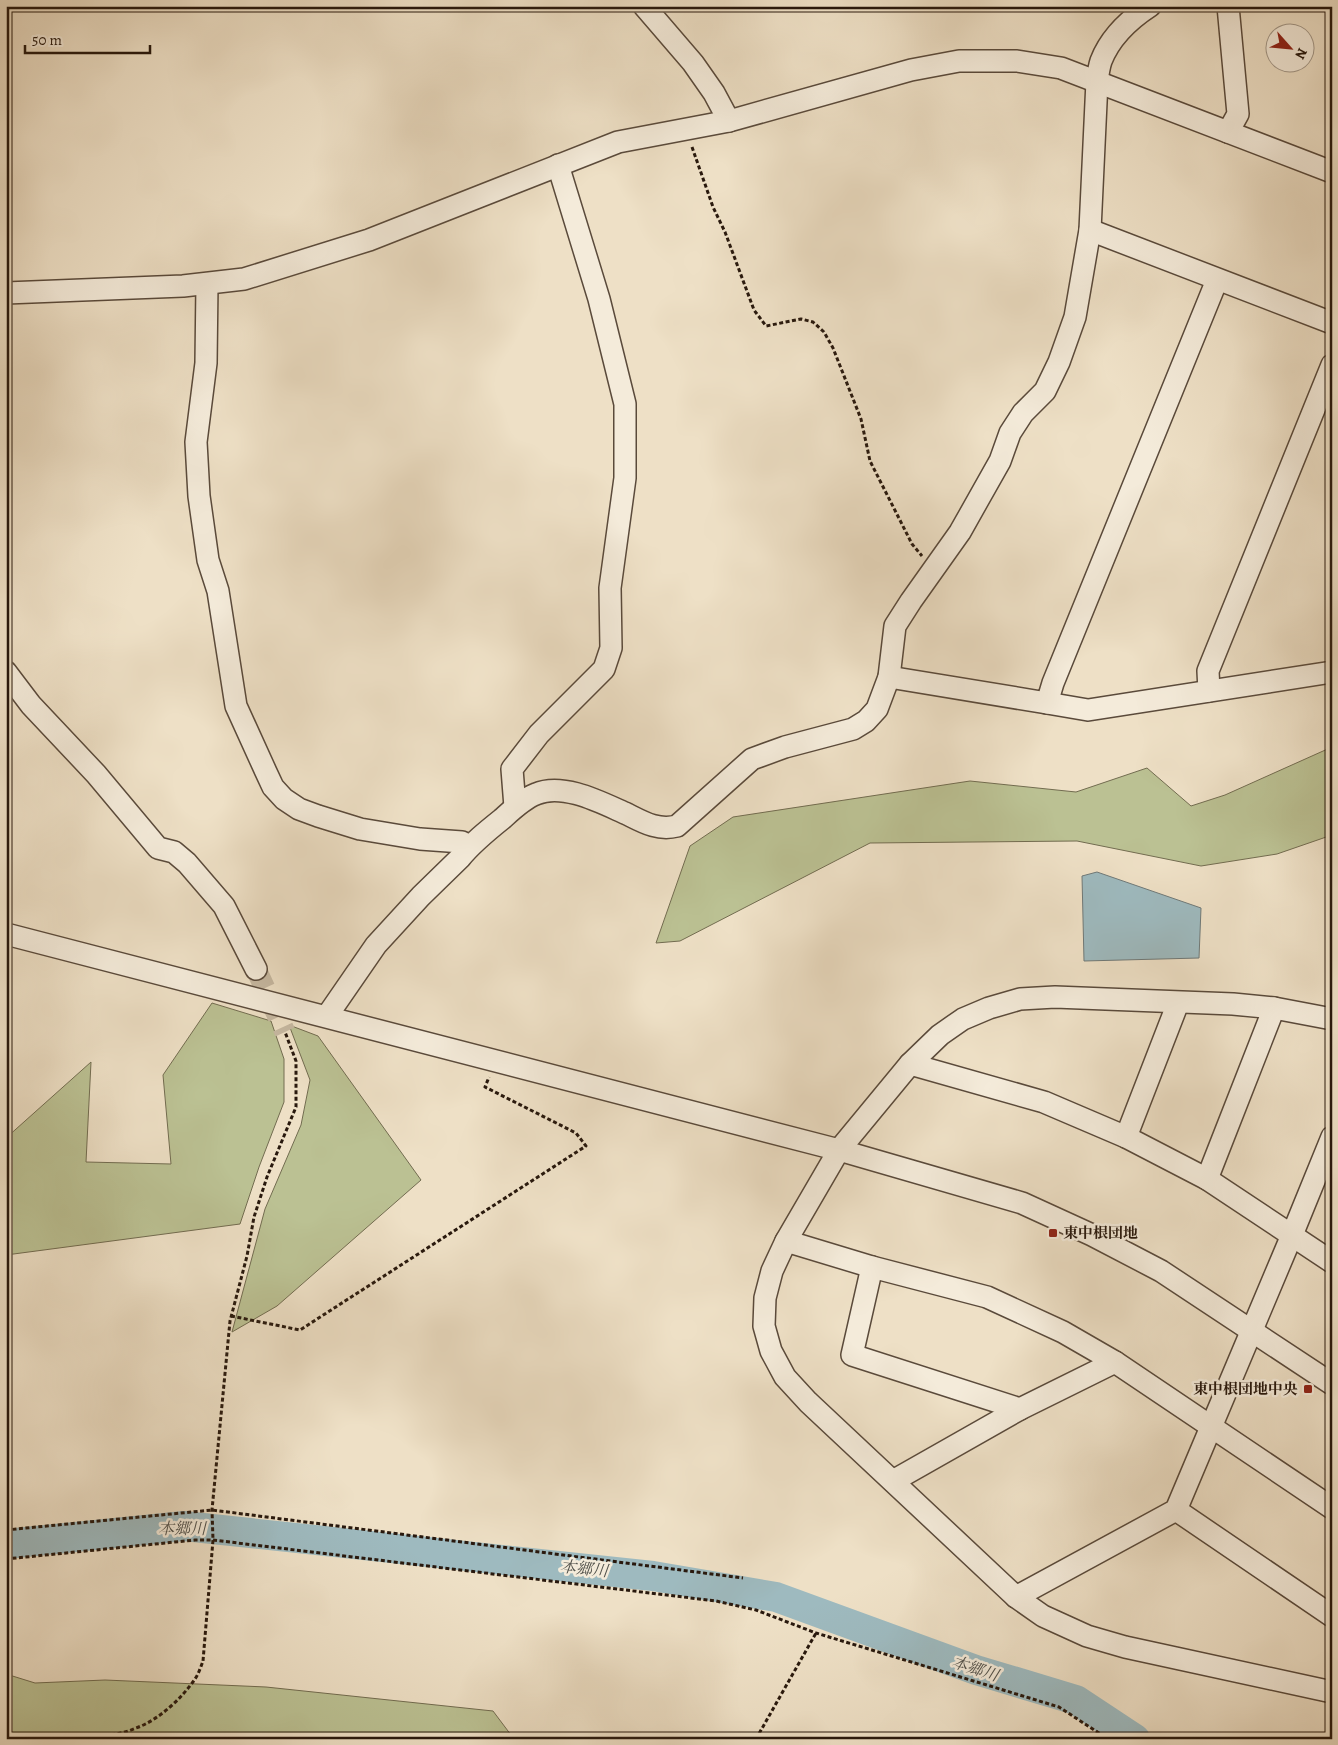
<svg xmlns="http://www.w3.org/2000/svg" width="1338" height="1745" viewBox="0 0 1338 1745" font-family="Alegreya,'Noto Serif JP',serif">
<rect width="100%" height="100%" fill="#eee0c6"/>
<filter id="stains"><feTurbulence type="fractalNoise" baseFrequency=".004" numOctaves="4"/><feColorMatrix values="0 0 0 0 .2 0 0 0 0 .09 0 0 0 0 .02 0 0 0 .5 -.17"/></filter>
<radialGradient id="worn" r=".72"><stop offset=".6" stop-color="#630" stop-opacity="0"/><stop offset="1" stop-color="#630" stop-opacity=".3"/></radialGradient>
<!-- green -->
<g fill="#bbc193" stroke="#726c50">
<path d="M1332,747V835L1277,854L1201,866L1077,841L870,843L680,941L656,943L690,846L733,817L970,781L1076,792L1147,768L1191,806L1225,795Z"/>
<path d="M212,1003L271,1021L284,1059V1102L259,1167L240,1224L6,1255V1138L91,1062L86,1162L171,1164L163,1075Z"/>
<path d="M289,1025L318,1036L421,1180L277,1306L232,1332L265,1209L301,1125L310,1080Z"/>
<path d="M6,1674L35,1683L105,1680L266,1687L493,1711L514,1739H6Z"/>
</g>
<!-- water -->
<path fill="#9ebabf" stroke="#6f7978" d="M1097,872L1201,908L1199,958L1084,961L1082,876Z"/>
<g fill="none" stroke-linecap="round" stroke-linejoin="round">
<!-- river -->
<path stroke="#9ebabf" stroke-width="30" d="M6,1544L184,1526L653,1576L776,1597L976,1670L1076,1700L1135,1739"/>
<!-- minor-tunnel -->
<path stroke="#c6b8a1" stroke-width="21" stroke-dasharray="21 11" stroke-linecap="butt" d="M256,969L285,1032"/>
<defs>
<g id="minor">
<path d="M644,6L693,63L714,93L729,121"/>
<path d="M1228,132L1238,114L1228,6"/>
<path d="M1090,230L1332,323"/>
<path d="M207,284L206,363L196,442L199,496L208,560L218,591L236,706L266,772L273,787L284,799L299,809L318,816L360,829L420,839L462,842L469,846"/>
<path d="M6,293L183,286L244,279L369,240L618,142L729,121L911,70L959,61H1017L1061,68L1332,172"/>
<path d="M6,672L31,705L96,774L158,848L174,852L187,863L224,906L256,969"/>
<path d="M889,677L1047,703L1053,683L1217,280"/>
<path d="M1209,691L1208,671L1332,365"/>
<path d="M1047,703L1088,710L1332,672"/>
<path d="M515,807L512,769L539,734L604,669L611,648L610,588L625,478V404L599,299L558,165"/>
<path d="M6,934L839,1150L1022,1203L1092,1235L1161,1271L1332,1384"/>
<path d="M327,1016L376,945L421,896L460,858C472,843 487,831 502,819C512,810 523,799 536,794C563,782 602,803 627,814C643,822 658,831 677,826L752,759L785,747L853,729L866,721L877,709L889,677L895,626L911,601L960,532L1000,461L1010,433L1023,413L1045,391L1059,362L1075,317L1090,230L1097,81C1098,74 1099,67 1101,61C1110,38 1130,19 1150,6"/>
<path d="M1332,1019L1274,1008L1233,1004L1055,997L1020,999L989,1008L963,1019L940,1035L910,1064L839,1150L786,1241L772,1271L765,1298L764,1326L771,1351L785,1377L808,1402L1016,1597L1043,1616L1087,1636L1125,1647L1332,1692"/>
<path d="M910,1064L1044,1102L1126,1137L1207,1179L1332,1262"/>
<path d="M1126,1137L1178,1003"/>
<path d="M1207,1179L1274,1008"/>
<path d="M786,1241L872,1267L987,1297L1063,1332L1115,1362L1332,1508"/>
<path d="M872,1267L852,1355L1020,1409"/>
<path d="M893,1481L1020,1409L1115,1362"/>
<path d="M1176,1510L1332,1616"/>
<path d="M1016,1597L1176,1510L1292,1235L1332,1137"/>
</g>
</defs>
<!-- minor casing -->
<use href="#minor" stroke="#5a4a3b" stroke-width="24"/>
<!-- path -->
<g stroke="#28180d" stroke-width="3" stroke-dasharray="4 2.5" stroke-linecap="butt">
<path d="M692,147L713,207L725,232L754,310L766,326L801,319L813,322L824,332L833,348L861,419L870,461L912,544L922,556"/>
<path d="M231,1316L300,1330L586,1146L576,1133L485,1087L489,1077"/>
<path d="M6,1530L212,1510L743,1578"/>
<path d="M6,1559L195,1540H213L716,1601L756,1610L816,1633L1059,1707L1108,1739"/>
<path d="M79,1739C98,1736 118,1736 136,1728C159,1720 182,1698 195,1679C199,1673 201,1666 203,1661L213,1540L212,1510L230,1321L247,1256L254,1217L267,1177L296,1107V1061L285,1032"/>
<path d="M756,1739L816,1633"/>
</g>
<!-- minor -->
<use href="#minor" stroke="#f4ebda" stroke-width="21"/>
</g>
<!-- markers -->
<g fill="#8f2418" stroke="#f4ebda" stroke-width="2">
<rect x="1048" y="1228" width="10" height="10" rx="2.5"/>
<rect x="1303" y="1384" width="10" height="10" rx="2.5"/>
</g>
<g text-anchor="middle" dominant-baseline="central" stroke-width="5" stroke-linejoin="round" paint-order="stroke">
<!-- poi labels -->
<g font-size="15" font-weight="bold" fill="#28180d" stroke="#f4ebda" text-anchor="start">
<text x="1063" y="1233">東中根団地</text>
<text x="1298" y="1389" text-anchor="end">東中根団地中央</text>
</g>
<!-- water labels -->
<g font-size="16" font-style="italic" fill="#51514b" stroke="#f4ebda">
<text x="182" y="1529">本郷川</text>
<text transform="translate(584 1569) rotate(6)">本郷川</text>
<text transform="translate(975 1669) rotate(18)">本郷川</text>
</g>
</g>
<!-- margin -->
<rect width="1338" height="1745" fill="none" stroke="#eee0c6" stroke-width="25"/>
<rect x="8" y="8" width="1323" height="1730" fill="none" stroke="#28180d" stroke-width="2.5"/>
<rect x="12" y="12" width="1313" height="1720" fill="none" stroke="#28180d"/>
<!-- north arrow -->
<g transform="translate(1290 48) rotate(117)"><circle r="24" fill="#f4ebda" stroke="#a29788"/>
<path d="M0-4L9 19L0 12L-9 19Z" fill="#8f2418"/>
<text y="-8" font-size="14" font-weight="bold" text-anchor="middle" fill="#28180d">N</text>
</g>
<!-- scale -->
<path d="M25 45v8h125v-8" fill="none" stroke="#28180d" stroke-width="2.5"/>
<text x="32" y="45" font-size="15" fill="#28180d" stroke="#f4ebda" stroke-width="4" paint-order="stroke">50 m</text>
<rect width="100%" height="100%" filter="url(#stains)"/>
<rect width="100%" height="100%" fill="url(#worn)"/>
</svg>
